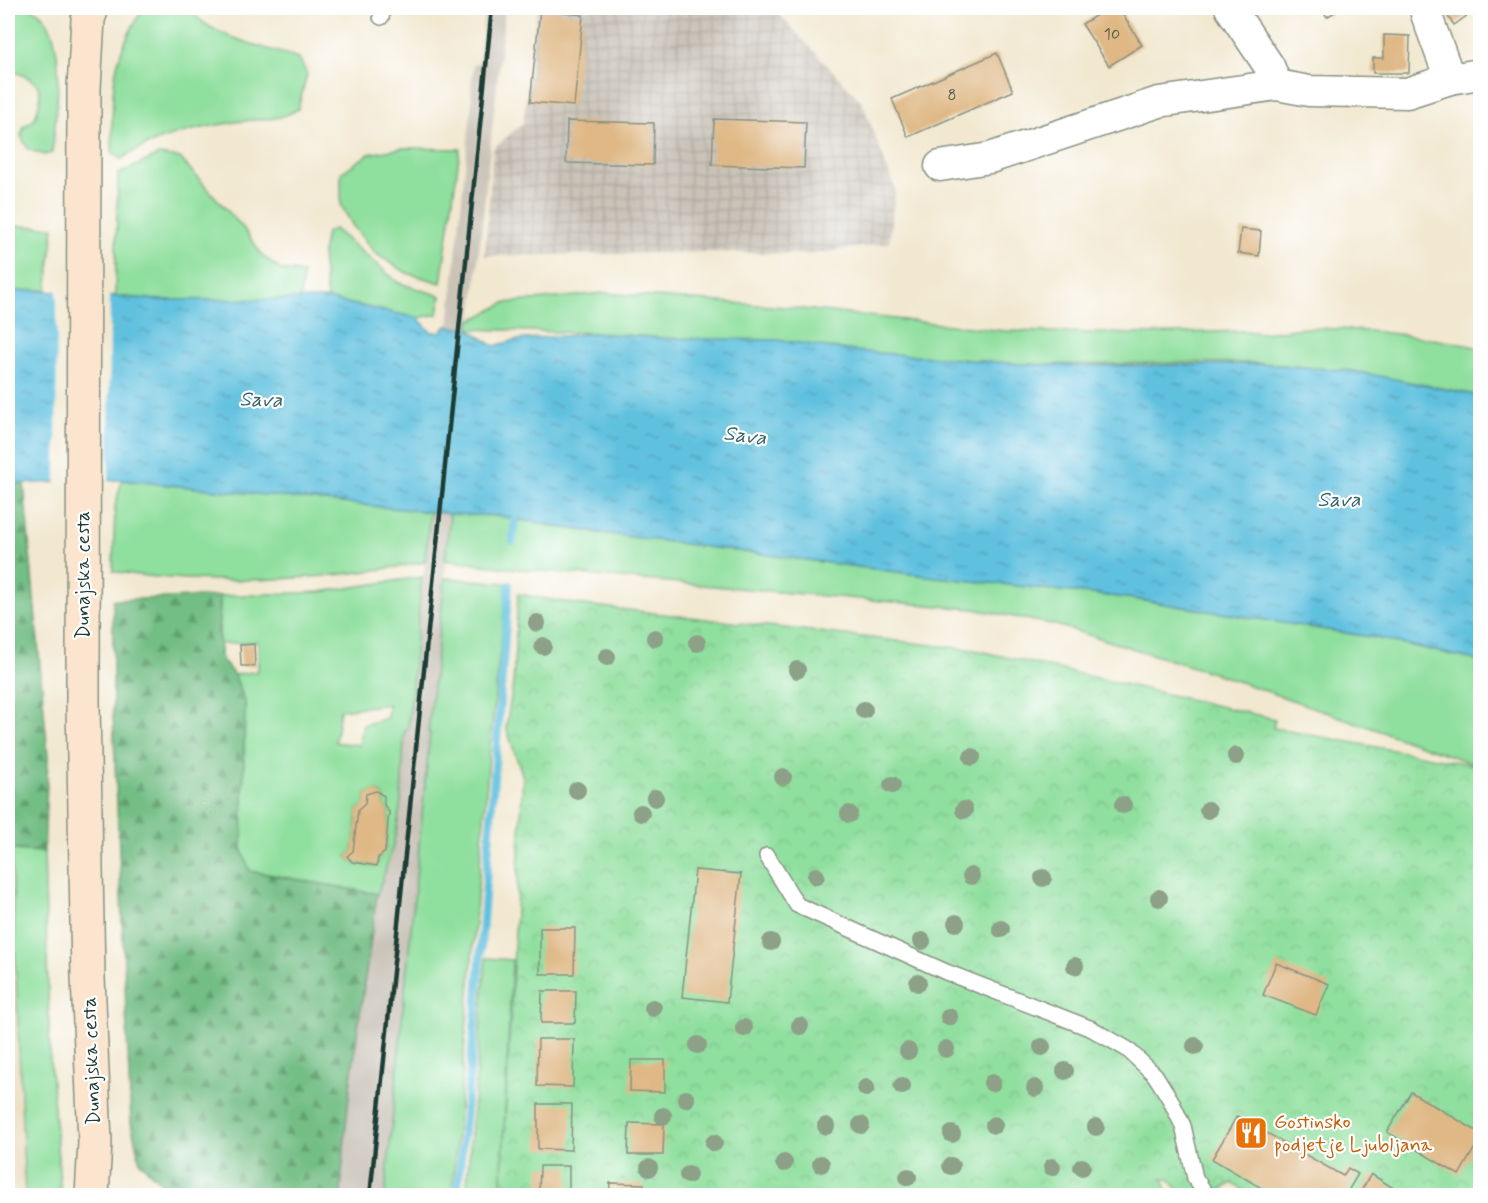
<svg xmlns="http://www.w3.org/2000/svg" width="1488" height="1203" viewBox="0 0 1488 1203" font-family="Mynerve,sans-serif">
<defs>
<pattern id="industrial-grid" width="8" height="8" patternUnits="userSpaceOnUse" patternTransform="scale(1.5)"><rect width="8" height="8" fill="#c9c3b8"/><path d="M0 4h8M4 0v8" fill="none" stroke="#aca89f"/></pattern>
<pattern id="forest-firs" width="22" height="20" patternUnits="userSpaceOnUse" patternTransform="scale(1.5)"><rect width="22" height="20" fill="#73be85"/><path d="M5 1l3.5 6h-7zM16 11l3.5 6h-7z" fill="#5e9c6e"/></pattern>
<pattern id="park-crowns" width="20" height="18" patternUnits="userSpaceOnUse" patternTransform="scale(1.5)"><rect width="20" height="18" fill="#8fdf9e"/><path d="M2 6a3 3 0 1 1 6 0M12 15a3 3 0 1 1 6 0" fill="none" stroke="#7bc089"/></pattern>
<pattern id="water-ripples" width="26" height="14" patternUnits="userSpaceOnUse" patternTransform="scale(1.5)"><rect width="26" height="14" fill="#61c1df"/><path d="M2 4q2-2 4 0t4 0M15 11q2-2 4 0t4 0" fill="none" stroke="#4f9eb6"/></pattern>
</defs>
<rect width="100%" height="100%" fill="#fff"/>
<filter id="ink" filterUnits="userSpaceOnUse"><feTurbulence type="fractalNoise" baseFrequency=".0167" numOctaves="2"/><feDisplacementMap in="SourceGraphic" scale="12" xChannelSelector="R" yChannelSelector="G"/><feConvolveMatrix kernelMatrix="1 2 1 2 8 2 1 2 1" color-interpolation-filters="sRGB"/></filter>
<filter id="wash" filterUnits="userSpaceOnUse"><feTurbulence type="fractalNoise" baseFrequency=".008" numOctaves="4" result="noise"/><feDisplacementMap in="SourceGraphic" scale="24" xChannelSelector="R" yChannelSelector="G"/><feGaussianBlur stdDeviation="1.35" result="paint"/><feColorMatrix in="noise" values="0 0 0 0 0 0 0 0 0 0 0 0 0 0 0 0 0 1.4 0 .05"/><feComposite in="paint" operator="in"/></filter>
<g filter="url(#wash)">
<rect width="100%" height="100%" fill="#f2e8d0"/>
<!-- built -->
<path fill="#e9d9ba" d="M8,849L11,850L25,1195L8,1196Z"/>
<!-- industrial -->
<path fill="url(#industrial-grid)" d="M537,8H773L862,102L895,189L889,243L812,254L712,252L485,256L493,149L523,123Z"/>
<!-- railway -->
<path fill="#c9c3b8" d="M485,8H505L428,731L431,732L385,1195L341,1196L343,1136L352,1064L377,894L389,864L400,808L403,746L405,729H408L472,101L471,87L474,63H479Z"/>
<!-- green -->
<g fill="#8fdf9e" stroke="#578e69" stroke-width="1.5" fill-rule="evenodd">
<path d="M8,8C16,7 27,6 35,10C71,31 55,117 52,153L44,155L28,149L21,136L24,126L34,120C47,88 40,79 8,70Z"/>
<path d="M144,8H190C203,35 271,49 299,58L307,74L298,109C277,122 260,118 236,122C196,128 155,137 121,159L112,153C113,92 108,61 144,8Z"/>
<path d="M403,148L460,149L441,283L407,273L376,254L353,226L341,205V173L369,154Z"/>
<path d="M159,155L180,158L244,229L262,255L281,270L303,273L300,300H159L115,296L118,174Z"/>
<path d="M8,226L54,227L47,290L8,292Z"/>
<path d="M334,229L399,283L441,296L438,314L418,318L327,299L322,255L326,233Z"/>
<path d="M604,293L784,307L1005,331L1140,334L1246,331C1268,336 1288,328 1310,328C1368,329 1424,336 1480,348V396C1410,381 1340,369 1269,364C1187,359 1104,367 1022,364L595,333L470,329V321L505,303Z"/>
<path d="M122,480L430,512L425,562C355,575 291,581 219,580C183,579 149,578 113,571L115,506Z"/>
<path d="M450,514L500,516L565,528L927,576L1128,598L1377,638L1480,661V766L1223,676L1056,625L973,609L507,568L445,560Z"/>
<path d="M422,577L408,730H405C402,756 403,783 400,809C396,839 388,866 377,894L250,871L242,851L245,701L234,675L258,671V642L219,644L220,596L320,592ZM388,704L387,718L363,725L359,745L335,742L340,710ZM376,791L384,796V805L389,812L385,851L378,858L377,866L352,862L347,856L353,851L358,810L365,804L366,794Z"/>
<path d="M445,578L507,583L490,746L452,1195H385L430,733L428,732Z"/>
<path d="M11,850L44,852L50,1058L61,1195H25Z"/>
<path d="M486,958L512,960L501,1195H466Z"/>
</g>
<!-- forest -->
<g fill="url(#forest-firs)" stroke="#497e5c" stroke-width="1.5">
<path d="M8,484H24L48,756L44,852L8,849Z"/>
<path d="M220,596L218,635L222,660L234,675L245,701L242,851L250,871L377,894C364,995 345,1094 341,1195H181L167,1189L140,1162L131,1123L113,715V600Z"/>
</g>
<!-- park -->
<path fill="url(#park-crowns)" stroke="#578e69" stroke-width="1.5" d="M518,594L576,604L975,650L1275,719L1273,728L1480,766V1195H1250L1232,1183L1213,1195H1183L1169,1179H1163L1169,1196H501L523,777L506,727L513,685Z"/>
<!-- water -->
<path fill="url(#water-ripples)" stroke="#407f8a" stroke-width="1.5" d="M31,290L159,300L327,299L418,318L431,332H440L447,326L469,329L494,346L516,340L595,333L662,338L778,340L855,351L1022,364L1079,366L1266,364L1354,371L1480,396V661L1377,638L1128,598L927,576L565,528L500,516L450,514L122,480L8,484V292Z"/>
<!-- pier -->
<path fill="#f2e8d0" d="M57,288L110,293L109,484L56,486Z"/>
<g fill="none" stroke-linecap="round" stroke-linejoin="round">
<!-- stream -->
<g stroke="#61c1df" stroke-width="8">
<path d="M513,541L516,509"/>
<path d="M457,1196L476,1011L509,585"/>
</g>
</g>
<g id="blocks">
<!-- building -->
<g fill="#dfb885">
<path d="M1108,8H1119L1142,45L1109,66L1082,24Z"/>
<path d="M1321,8H1341L1327,17Z"/>
<path d="M1442,8H1478L1454,25Z"/>
<path d="M540,10L583,15L574,106L530,102Z"/>
<path d="M1384,35L1410,36L1409,73H1373V58H1384Z"/>
<path d="M997,53L1013,91L908,137L892,99Z"/>
<path d="M714,119L806,122L804,168L712,165Z"/>
<path d="M567,121L654,123L653,165L566,163Z"/>
<path d="M1241,229L1261,231L1259,256L1238,253Z"/>
<path d="M254,644L255,666H241L240,645Z"/>
<path d="M376,791L384,796V805L389,812L385,852L378,858L377,866L352,862L347,856L353,851L358,810L365,804L366,794Z"/>
<path d="M695,870L741,874L727,1002L682,997Z"/>
<path d="M540,928H575L574,974H540Z"/>
<path d="M1276,963L1329,984L1316,1015L1263,995Z"/>
<path d="M542,991H576L575,1023H541Z"/>
<path d="M538,1039H574L573,1087L537,1086Z"/>
<path d="M631,1060H665V1092L630,1091Z"/>
<path d="M1411,1092L1480,1133V1139L1459,1175L1387,1132Z"/>
<path d="M538,1104H572L571,1150L538,1149Z"/>
<path d="M1237,1116L1343,1176L1348,1168L1358,1174L1345,1196H1275L1212,1159Z"/>
<path d="M629,1123L664,1124L663,1155H628Z"/>
<path d="M540,1166H569V1196H539Z"/>
<path d="M1371,1174L1403,1194L1402,1196H1358Z"/>
<path d="M610,1183L644,1184V1196H609Z"/>
</g>
</g>
</g>
<g filter="url(#ink)">
<use href="#blocks" fill-opacity="0" stroke="#889282" stroke-width="1.5"/>
<g fill="none" stroke-linecap="round" stroke-linejoin="round">
<defs>
<g id="service">
<path d="M381,17L383,8"/>
<path d="M767,856L797,905L946,972L1092,1029L1127,1049L1155,1075L1170,1099L1183,1126L1195,1178L1207,1196"/>
</g>
<g id="minor">
<path d="M1230,8L1269,66L1277,85L1309,91L1407,93L1450,79"/>
<path d="M1427,8L1426,14L1450,79L1480,74"/>
<path d="M940,166L990,158L1159,102L1277,85"/>
</g>
<path id="secondary" d="M92,1196L95,1142L88,977L83,703L84,88L88,19L92,8"/>
</defs>
<!-- service casing -->
<use href="#service" stroke="#889282" stroke-width="18"/>
<!-- minor casing -->
<use href="#minor" stroke="#889282" stroke-width="33"/>
<!-- secondary casing -->
<use href="#secondary" stroke="#889282" stroke-width="36"/>
<!-- service -->
<use href="#service" stroke="#fff" stroke-width="15"/>
<!-- minor -->
<use href="#minor" stroke="#fff" stroke-width="30"/>
<!-- secondary -->
<use href="#secondary" stroke="#fbe5cf" stroke-width="33"/>
<!-- rail -->
<path stroke="#1f3d34" stroke-width="4.5" d="M370,1196L492,8"/>
</g>
<!-- trees -->
<g fill="#8da088">
<circle cx="537" cy="623" r="9"/>
<circle cx="655" cy="638" r="9"/>
<circle cx="697" cy="643" r="9"/>
<circle cx="543" cy="646" r="9"/>
<circle cx="607" cy="657" r="9"/>
<circle cx="797" cy="670" r="9"/>
<circle cx="864" cy="710" r="9"/>
<circle cx="1236" cy="756" r="9"/>
<circle cx="972" cy="757" r="9"/>
<circle cx="783" cy="777" r="9"/>
<circle cx="892" cy="785" r="9"/>
<circle cx="577" cy="790" r="9"/>
<circle cx="655" cy="798" r="9"/>
<circle cx="1123" cy="805" r="9"/>
<circle cx="964" cy="810" r="9"/>
<circle cx="1208" cy="810" r="9"/>
<circle cx="641" cy="813" r="9"/>
<circle cx="849" cy="814" r="9"/>
<circle cx="816" cy="876" r="9"/>
<circle cx="971" cy="876" r="9"/>
<circle cx="1043" cy="878" r="9"/>
<circle cx="1159" cy="898" r="9"/>
<circle cx="956" cy="923" r="9"/>
<circle cx="1001" cy="929" r="9"/>
<circle cx="922" cy="941" r="9"/>
<circle cx="771" cy="942" r="9"/>
<circle cx="1075" cy="966" r="9"/>
<circle cx="918" cy="983" r="9"/>
<circle cx="653" cy="1008" r="9"/>
<circle cx="949" cy="1017" r="9"/>
<circle cx="800" cy="1026" r="9"/>
<circle cx="744" cy="1028" r="9"/>
<circle cx="698" cy="1045" r="9"/>
<circle cx="1195" cy="1046" r="9"/>
<circle cx="1042" cy="1047" r="9"/>
<circle cx="946" cy="1049" r="9"/>
<circle cx="908" cy="1051" r="9"/>
<circle cx="1065" cy="1071" r="9"/>
<circle cx="992" cy="1083" r="9"/>
<circle cx="902" cy="1086" r="9"/>
<circle cx="866" cy="1088" r="9"/>
<circle cx="1035" cy="1088" r="9"/>
<circle cx="686" cy="1099" r="9"/>
<circle cx="663" cy="1116" r="9"/>
<circle cx="861" cy="1125" r="9"/>
<circle cx="994" cy="1125" r="9"/>
<circle cx="826" cy="1126" r="9"/>
<circle cx="1096" cy="1127" r="9"/>
<circle cx="952" cy="1134" r="9"/>
<circle cx="714" cy="1143" r="9"/>
<circle cx="784" cy="1163" r="9"/>
<circle cx="821" cy="1164" r="9"/>
<circle cx="951" cy="1166" r="9"/>
<circle cx="1052" cy="1167" r="9"/>
<circle cx="1082" cy="1167" r="9"/>
<circle cx="649" cy="1168" r="9"/>
<circle cx="688" cy="1175" r="9"/>
<circle cx="908" cy="1177" r="9"/>
</g>
</g>
<!-- icons -->
<defs>
<symbol id="restaurant-square" viewBox="-11 -11 22 22"><rect x="-9" y="-9" width="18" height="18" rx="4" fill="#e8710a" stroke="#fff"/><path d="M-5-6h1v4h1v-4h1v4h1v-4h1v5L-1.5 .5V6h-2V.5L-5-1ZM5-6V6H3V1.5H1.5Q1.5-4 5-6Z" fill="#fff"/></symbol>
</defs>
<g fill-rule="evenodd">
<use href="#restaurant-square" x="1232" y="1114" width="38" height="38"/>
</g>
<g text-anchor="middle" dominant-baseline="central" stroke-width="4.5" stroke-linejoin="round" paint-order="stroke">
<!-- number labels -->
<g font-size="16" fill="#4f5c48">
<text x="1112" y="34">10</text>
<text x="952" y="95">8</text>
</g>
<!-- street labels -->
<g font-size="20" fill="#1f3d34" stroke="#fff">
<text transform="translate(83 575) rotate(-90)">Dunajska cesta</text>
<text transform="translate(92 1061) rotate(-92)">Dunajska cesta</text>
</g>
<!-- food labels -->
<g font-size="20" fill="#c56008" stroke="#fff" text-anchor="start">
<text x="1274" y="1122">Gostinsko<tspan x="1274" dy="23">podjetje Ljubljana</tspan></text>
</g>
<!-- water labels -->
<g font-size="21" font-style="italic" fill="#336567" stroke="#fff">
<text transform="translate(261 400) rotate(1)">Sava</text>
<text transform="translate(745 436) rotate(7)">Sava</text>
<text x="1339" y="500">Sava</text>
</g>
</g>
<!-- margin -->
<rect width="1488" height="1203" fill="none" stroke="#fff" stroke-width="30"/>
</svg>
